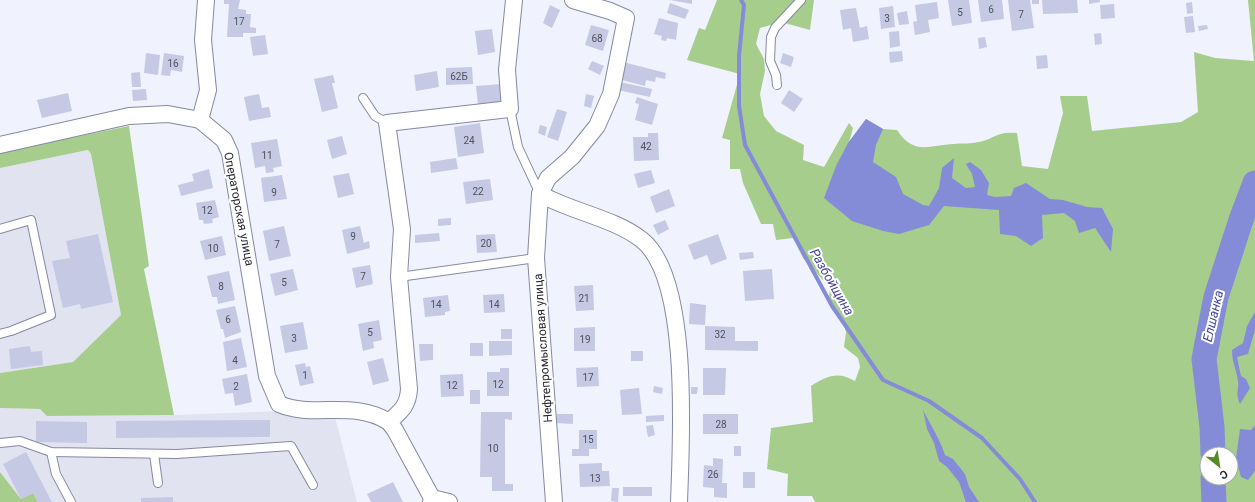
<svg xmlns="http://www.w3.org/2000/svg" width="1255" height="502" viewBox="0 0 1255 502" font-family="Roboto,sans-serif">
<rect width="100%" height="100%" fill="#f0f2fd"/>
<!-- built -->
<g fill="#e1e3f1">
<path d="M88,150L91,154L121,315L73,362L0,373V168Z"/>
<path d="M0,408L40,409L47,416L174,415L283,411L334,413L357,502H38L21,499L0,472Z"/>
</g>
<!-- green -->
<g fill="#a7cd8d" fill-rule="evenodd">
<path d="M717,0H814L810,30L781,22L760,28L756,44L764,59L765,71L760,94L764,116L776,131L804,145L803,160L824,167L849,123L853,128L849,142L866,119L883,129L897,130C914,156 929,145 954,144C962,143 971,144 979,142C996,138 997,131 1017,133L1022,166L1048,169L1063,113L1060,96H1087L1092,131L1181,122L1198,112L1194,52L1215,58L1254,61L1248,0H1255V502H815L812,496H787L788,474L767,469L771,428L813,422L811,386C827,376 837,371 855,381L860,367L858,358L844,347L846,332L843,322L835,312L829,299L830,288L803,258L793,238L776,240L773,224H761L743,183L740,169H730V140L722,138L740,74L687,60L699,28L705,30ZM1207,454H1231V478H1207Z"/>
<path d="M129,126L149,266L144,269L174,415L47,416L40,409L0,408V373L73,362L121,315L91,154L88,150L0,168V152Z"/>
<path d="M0,472L21,499L33,493L38,502H0Z"/>
</g>
<!-- water -->
<g fill="#848cd7">
<path d="M866,119L883,129L876,145L873,162L896,177L903,194L923,205L929,206L939,188L942,168L954,158L952,178L966,188L975,187L972,174L966,164L970,162L981,170L989,183L987,195L995,197L1011,196L1014,188L1026,183L1050,199L1063,200L1087,207L1102,208L1113,229L1111,252L1095,228L1079,233L1075,221L1064,213L1042,215L1043,238L1031,246L1016,236L1000,234L999,210L944,206L929,225L899,234L883,231L852,221L824,198L836,166L848,143Z"/>
<path d="M1255,312V330L1248,354L1237,357L1241,376L1246,379L1250,388L1240,404C1235,391 1239,392 1238,382C1237,370 1232,364 1232,350L1243,343L1247,326Z"/>
<path d="M923,410C931,426 939,437 945,455L953,459L965,474L969,487L979,502H966L959,482L947,467L939,461L934,443L927,429Z"/>
<path d="M1255,425V471L1248,480L1241,477L1236,458L1240,429L1251,430Z"/>
</g>
<g fill="none" stroke-linecap="round" stroke-linejoin="round">
<!-- stream -->
<path stroke="#848cd7" stroke-width="4" d="M741,0L744,5L739,56V106L745,145L832,306L883,380L929,401L982,438L1020,479L1035,502"/>
<!-- river -->
<g stroke="#848cd7" stroke-width="25">
<path d="M1213,454L1212,427L1204,359L1216,297L1241,220L1255,183"/>
<path d="M1213,478L1214,502"/>
</g>
</g>
<!-- building -->
<g fill="#c5c9e3">
<path d="M224,0H240L238,9L246,10V14H251L250,27L256,28V33H243V37H227L229,4H224Z"/>
<path d="M670,0H692V4Z"/>
<path d="M948,0H969L972,23L952,26Z"/>
<path d="M978,0H1002L1004,19L981,22Z"/>
<path d="M1008,0H1030L1034,28L1012,31Z"/>
<rect x="1032" y="0" width="7" height="4"/>
<path d="M1042,0H1077L1078,13L1043,14Z"/>
<path d="M1089,0H1100V2L1089,4Z"/>
<path d="M937,2L939,18L928,20L930,32L915,35L913,22L917,21L915,5Z"/>
<path d="M1192,2L1193,13L1187,14L1186,3Z"/>
<path d="M670,3L689,10L685,19L667,13Z"/>
<path d="M1114,4L1115,18L1101,19L1100,5Z"/>
<path d="M550,5L560,10L552,28L543,23Z"/>
<path d="M893,6L895,27L881,29L879,8Z"/>
<path d="M856,8L860,28L867,26L869,39L853,42L851,28L843,30L840,10Z"/>
<path d="M907,11L909,24L899,25L897,13Z"/>
<path d="M1193,16L1195,32L1186,33L1184,17Z"/>
<path d="M659,18L678,23L676,40L667,38L666,41L661,40L662,36L654,34Z"/>
<path d="M591,25L609,30L603,51L585,45Z"/>
<path d="M1207,25L1208,29L1199,31L1198,26Z"/>
<path d="M492,29L495,52L478,55L475,31Z"/>
<path d="M899,31L900,46L890,48L889,32Z"/>
<path d="M1101,33L1102,44L1095,45L1094,34Z"/>
<path d="M265,35L268,54L253,56L250,37Z"/>
<path d="M985,37L987,47L979,49L978,38Z"/>
<path d="M902,51L903,61L890,63L889,52Z"/>
<path d="M146,53L160,55L158,75L144,73Z"/>
<path d="M164,53L184,56L182,72L171,70L170,76L161,75Z"/>
<path d="M783,53L794,57L791,67L780,63Z"/>
<path d="M1047,55L1048,68L1037,69L1036,56Z"/>
<path d="M592,61L604,66L600,75L588,69Z"/>
<path d="M623,62L666,73L665,79L656,77L655,82L646,80L645,86L618,79Z"/>
<path d="M472,67L473,84L446,85V68Z"/>
<path d="M437,71L439,87L416,91L414,75Z"/>
<path d="M140,72L141,87H132L131,73Z"/>
<path d="M333,75L335,83H332L338,108L322,112L314,79Z"/>
<path d="M620,82L652,89L650,97L618,90Z"/>
<path d="M502,84L503,104L478,105L476,86Z"/>
<path d="M146,89L147,100L133,101L132,90Z"/>
<path d="M789,90L803,99L794,112L781,103Z"/>
<path d="M68,93L72,111L42,118L37,100Z"/>
<path d="M259,94L262,108L269,107L271,117L249,121L244,97Z"/>
<path d="M586,94L594,96L591,108L584,106Z"/>
<path d="M637,97L658,104L652,125L635,120L639,104L635,103Z"/>
<path d="M557,109L567,112L558,141L547,137Z"/>
<path d="M480,123L484,153L458,157L454,127Z"/>
<path d="M540,125L547,127L545,136L538,133Z"/>
<path d="M648,133H658L659,160L634,161L633,137H648Z"/>
<path d="M342,136L347,154L332,159L327,140Z"/>
<path d="M277,139L282,166L273,168L274,172L266,173L265,166L255,168L251,143Z"/>
<path d="M456,158L458,169L431,173L430,162Z"/>
<path d="M209,169L213,188L181,196L178,185L194,181L192,174Z"/>
<path d="M651,170L655,183L638,188L634,174Z"/>
<path d="M349,173L354,194L338,198L333,176Z"/>
<path d="M282,175L287,199L264,202L261,178Z"/>
<path d="M490,179L493,200L466,204L463,182Z"/>
<path d="M669,189L675,206L656,213L650,197Z"/>
<path d="M215,200L219,217L212,219L213,223L204,224L203,220H199L196,203Z"/>
<path d="M451,218V225L438,226V219Z"/>
<path d="M665,220L669,229L658,235L653,225Z"/>
<path d="M284,226L291,256L269,261L263,231Z"/>
<path d="M360,226L364,243L369,241L370,248L347,254L342,230Z"/>
<path d="M439,233L440,241L415,243V235Z"/>
<path d="M98,234L113,302L81,309L80,304L63,308L52,261L70,258L66,241Z"/>
<path d="M495,234L497,252L477,253L476,235Z"/>
<path d="M718,234L727,259L711,265L707,255L694,260L688,245Z"/>
<path d="M222,236L226,255L205,260L200,241Z"/>
<path d="M753,252L754,258L740,260L739,253Z"/>
<path d="M370,265L373,284L356,288L352,268Z"/>
<path d="M293,269L298,290L275,296L270,274Z"/>
<path d="M772,269L774,299L745,301L743,271Z"/>
<path d="M229,271L235,300L218,304L217,297H212L207,276Z"/>
<path d="M593,285L594,310L576,311L574,286Z"/>
<path d="M504,294L505,312L484,313L483,295Z"/>
<path d="M448,295L450,311L445,312V315L425,317L423,298Z"/>
<path d="M690,303L706,305L705,325L689,324Z"/>
<path d="M235,306L241,332L225,338L223,329H221L216,310Z"/>
<path d="M379,320L382,340L373,342L374,348L363,351L358,324Z"/>
<path d="M303,322L308,349L285,353L280,326Z"/>
<path d="M705,326L735,327V341H758V351L705,350Z"/>
<path d="M595,327V351H574V328Z"/>
<rect x="501" y="329" width="11" height="10"/>
<path d="M241,338L247,367L227,371L223,342Z"/>
<path d="M489,341H512V355L489,356Z"/>
<rect x="470" y="343" width="13" height="13"/>
<path d="M419,344H433V360L420,361Z"/>
<path d="M30,346L31,352L42,351L43,365L11,369L9,349Z"/>
<rect x="631" y="351" width="12" height="10"/>
<path d="M383,358L389,381L373,385L367,362Z"/>
<path d="M305,363L306,367L310,366L314,383L300,386L295,365Z"/>
<path d="M598,367L599,386L577,387L576,368Z"/>
<path d="M500,368H509V396H487V372H500Z"/>
<path d="M703,368H726L725,395H703Z"/>
<path d="M247,374L252,402L235,406L233,393L225,394L222,379Z"/>
<path d="M463,374L464,396L441,397L440,375Z"/>
<path d="M654,386L663,388L662,394L653,392Z"/>
<path d="M691,387H698L697,394H691Z"/>
<path d="M639,388L642,414L622,415L620,390Z"/>
<rect x="470" y="390" width="10" height="14"/>
<path d="M481,412H512V420L505,419V484H513V491H492V477H480Z"/>
<path d="M557,414H573V424L556,423Z"/>
<rect x="703" y="414" width="35" height="20"/>
<path d="M664,415V421L646,422V416Z"/>
<path d="M270,420V437L116,438V421Z"/>
<path d="M36,421L87,422V443L36,442Z"/>
<path d="M653,425L655,435L648,437L646,426Z"/>
<path d="M579,430H597V449H589V456H572V449H579Z"/>
<rect x="734" y="446" width="7" height="10"/>
<path d="M26,452L44,487L52,502H38L33,493L21,499L3,464Z"/>
<path d="M713,458L723,459L722,483H727V498L714,497V488L703,487L704,465L713,466Z"/>
<path d="M602,463V471H609L610,486L580,487L579,464Z"/>
<rect x="743" y="472" width="12" height="16"/>
<path d="M393,482L403,502H371L367,494Z"/>
<rect x="623" y="487" width="29" height="9"/>
<path d="M612,488H619L618,502L611,501Z"/>
<path d="M173,497V502H141V498Z"/>
</g>
<g fill="none" stroke-linecap="round" stroke-linejoin="round">
<defs>
<g id="lane">
<path d="M777,85L776,75L770,61L771,37L775,28L801,0"/>
<path d="M363,98L375,116L387,123"/>
<path d="M510,109L518,147L540,194"/>
<path d="M0,229L31,220L51,315L11,331L0,334"/>
<path d="M399,277L536,258"/>
<path d="M0,443L20,441L51,452L177,454L291,446L313,485"/>
<path d="M51,452L56,474L71,502"/>
<path d="M154,454L158,483"/>
</g>
<g id="street">
<path d="M206,0L203,40L208,90L200,120L224,140L230,153L267,376L279,404C314,419 352,399 389,422"/>
<path d="M0,145L129,116L168,114L200,120"/>
<path d="M540,194C572,212 614,218 642,240C691,279 681,443 679,502"/>
<path d="M432,498L449,502"/>
<path d="M431,502L432,498L395,430L389,422C401,411 408,406 409,389L399,277L402,229L387,123L510,109L507,70L514,0"/>
<path d="M554,502L536,258L540,194L548,178L572,157L597,126L611,94L626,18L610,11L573,0"/>
</g>
</defs>
<!-- lane casing -->
<use href="#lane" stroke="#8589a1" stroke-width="10"/>
<!-- street casing -->
<use href="#street" stroke="#8589a1" stroke-width="18"/>
<!-- lane -->
<use href="#lane" stroke="#fff" stroke-width="8"/>
<!-- street -->
<use href="#street" stroke="#fff" stroke-width="16"/>
</g>
<g text-anchor="middle" dominant-baseline="central" stroke-width="4" stroke-linejoin="round" paint-order="stroke">
<!-- number labels -->
<g font-size="10" fill="#4e505e">
<text x="991" y="9">6</text>
<text x="960" y="12">5</text>
<text x="1021" y="14">7</text>
<text x="887" y="18">3</text>
<text x="239" y="21">17</text>
<text x="597" y="38">68</text>
<text x="173" y="63">16</text>
<text x="459" y="76">62Б</text>
<text x="469" y="140">24</text>
<text x="646" y="146">42</text>
<text x="267" y="155">11</text>
<text x="478" y="191">22</text>
<text x="274" y="192">9</text>
<text x="207" y="210">12</text>
<text x="353" y="236">9</text>
<text x="486" y="243">20</text>
<text x="277" y="244">7</text>
<text x="213" y="248">10</text>
<text x="363" y="276">7</text>
<text x="284" y="282">5</text>
<text x="221" y="286">8</text>
<text x="584" y="298">21</text>
<text x="436" y="304">14</text>
<text x="494" y="304">14</text>
<text x="228" y="319">6</text>
<text x="370" y="332">5</text>
<text x="720" y="334">32</text>
<text x="294" y="338">3</text>
<text x="585" y="339">19</text>
<text x="235" y="360">4</text>
<text x="305" y="375">1</text>
<text x="588" y="377">17</text>
<text x="498" y="384">12</text>
<text x="452" y="385">12</text>
<text x="236" y="386">2</text>
<text x="721" y="424">28</text>
<text x="588" y="439">15</text>
<text x="493" y="448">10</text>
<text x="713" y="474">26</text>
<text x="595" y="478">13</text>
</g>
<!-- street labels -->
<g font-size="12" fill="#262731" stroke="#fff">
<text transform="translate(239 209) rotate(79)">Операторская улица</text>
<text transform="translate(543 348) rotate(-94)">Нефтепромысловая улица</text>
</g>
<!-- water labels -->
<g font-size="13" font-style="italic" fill="#44469f" stroke="#fff">
<text transform="translate(832 282) rotate(60)">Разбойщина</text>
<text transform="translate(1213 316) rotate(-77)">Елшанка</text>
</g>
</g>
<!-- north arrow -->
<g transform="translate(1219 466) rotate(150)"><circle r="19" fill="#ffffff" stroke="#a8a9ad"/>
<path d="M0-3L7 15L0 10L-7 15Z" fill="#568b24"/>
<text y="-6" font-size="11" font-weight="bold" text-anchor="middle" fill="#262731">С</text>
</g>
</svg>
